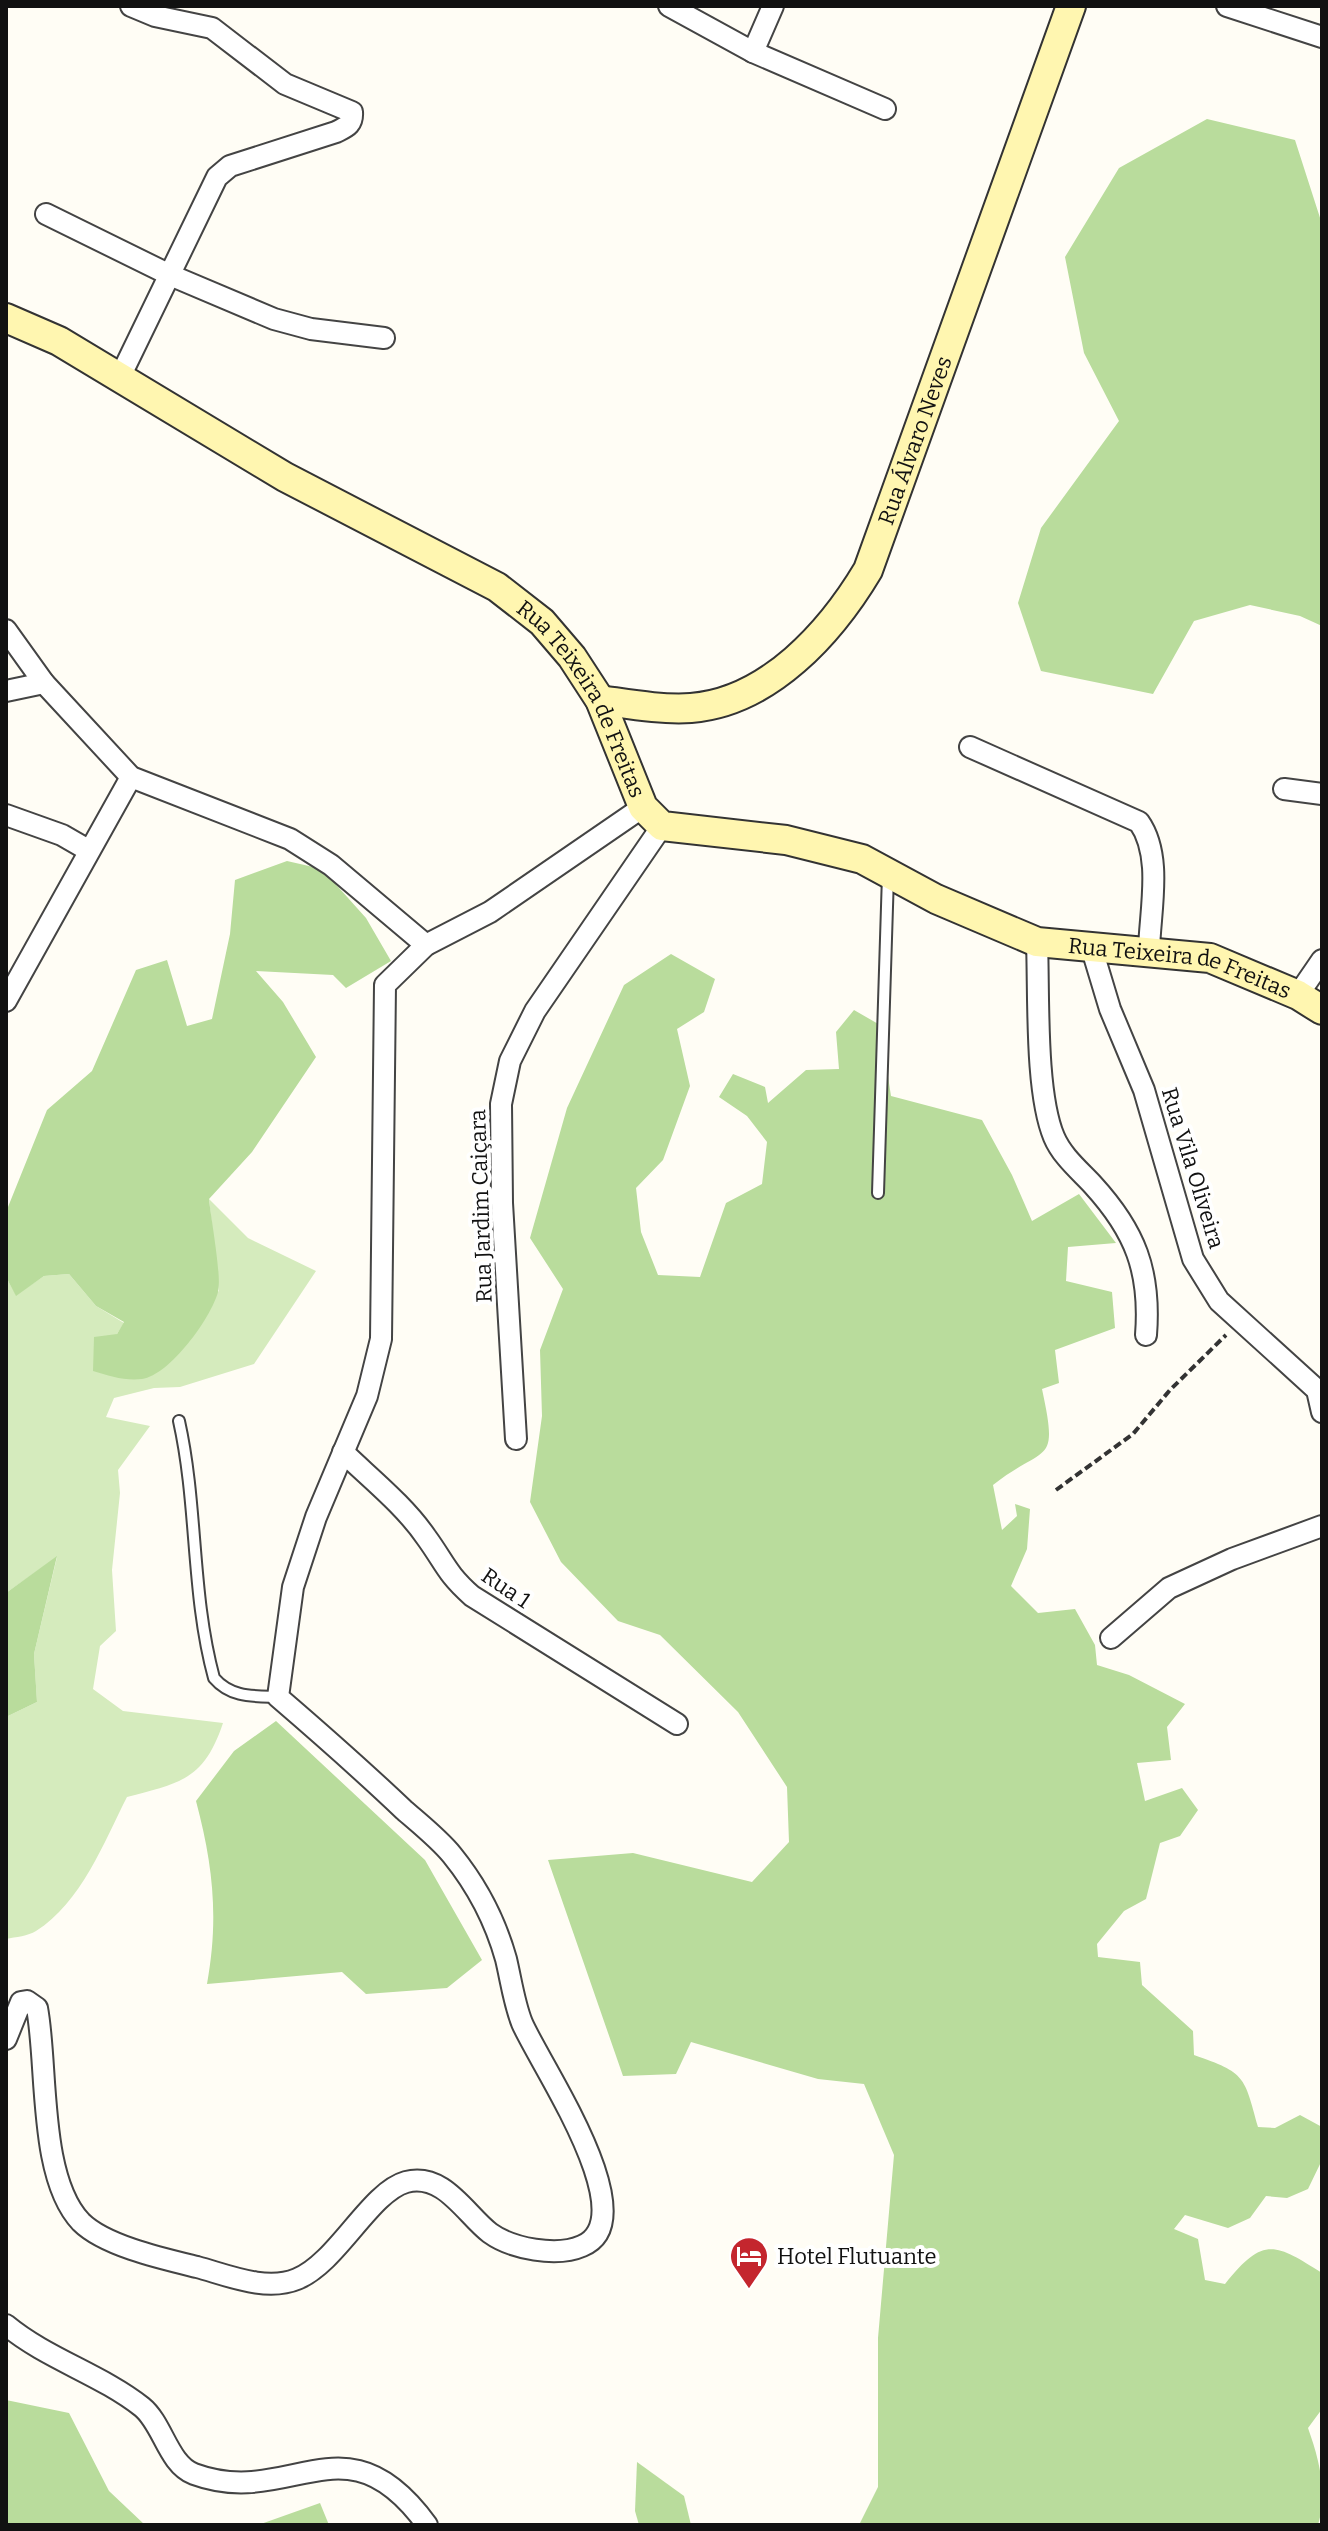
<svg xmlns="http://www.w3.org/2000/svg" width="1328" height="2531" viewBox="0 0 1328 2531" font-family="Bitter,serif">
<rect width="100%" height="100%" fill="#fffdf5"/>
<!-- green -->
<path fill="#d5ebbd" d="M209,1199L248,1238L316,1271L254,1364L180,1387L154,1388L114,1398L106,1417L150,1426L118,1470L120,1493L112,1570L116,1631L100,1646L93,1689L123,1711L223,1723C204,1780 180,1783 127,1797C104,1842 81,1903 36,1931C28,1936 16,1937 6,1939V1717L37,1702L34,1654L57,1557L6,1593V1277L16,1295L44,1276L69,1274L96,1306L124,1323L93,1371L219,1291Z"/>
<!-- forest -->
<g fill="#b9dc9c">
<path d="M1207,119L1295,140L1322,224V626L1300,616L1250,605L1194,621L1153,694L1041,671L1018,603L1041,528L1119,421L1084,353L1065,257L1119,168Z"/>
<path d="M287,861L322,869L366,918L391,961L346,988L333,975L256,971L283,1002L316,1057L252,1152L209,1199C211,1219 222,1277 218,1292C211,1318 170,1375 142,1379C125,1381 109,1376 93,1371L94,1337L117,1334L124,1322L96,1306L69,1274L44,1276L16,1296L6,1277L8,1207L47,1110L92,1071L136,970L167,960L187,1026L212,1019L230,934L235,880Z"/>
<path d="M671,954L715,979L704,1012L677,1029L690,1086L663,1160L636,1188L641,1232L658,1275L700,1277L726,1203L762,1184L767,1142L747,1116L719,1097L733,1074L765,1087L768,1103L806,1070L839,1069L836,1032L854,1010L880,1025L891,1096L982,1120L1012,1175L1032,1221L1079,1194L1116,1243L1068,1247L1066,1281L1112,1292L1115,1328L1055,1350L1059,1383L1042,1389C1059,1468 1046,1443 993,1485L1002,1530L1017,1516L1015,1504L1030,1509L1027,1549L1011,1586L1038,1613L1075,1609L1095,1645L1097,1665L1129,1675L1185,1704L1167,1727L1171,1760L1137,1763L1145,1801L1182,1788L1198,1810L1180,1836L1160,1843L1146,1899L1124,1911L1097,1944L1098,1957L1140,1962L1142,1985L1193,2031L1194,2055C1246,2073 1244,2076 1258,2127L1275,2128L1300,2115L1322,2127V2160L1308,2189L1287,2198L1266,2196L1250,2218L1228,2228L1185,2215L1174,2229L1198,2239L1205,2280L1225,2284C1263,2236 1275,2243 1322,2273V2409L1308,2428C1319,2459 1328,2492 1318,2525H859L878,2487V2338L894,2155L864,2084L818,2079L691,2042L676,2074L623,2076L548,1860L633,1853L752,1882L789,1842L787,1787L738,1712L660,1635L618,1621L561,1562L530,1502L542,1416L540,1350L563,1289L530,1238L567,1108L624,985Z"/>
<path d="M57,1556L34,1654L37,1702L6,1717V1593Z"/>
<path d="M276,1721L425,1860L482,1960L447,1988L366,1994L342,1972L207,1984C219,1918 213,1865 196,1801L234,1751Z"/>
<path d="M6,2400L69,2413L109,2491L145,2525H6Z"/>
<path d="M637,2462L684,2496L691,2525H639L635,2511Z"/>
<path d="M320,2503L329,2525H258Z"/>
</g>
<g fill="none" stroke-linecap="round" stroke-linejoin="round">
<defs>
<g id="lane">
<path d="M878,1193L888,875"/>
<path d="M179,1421C198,1506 191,1594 214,1678C231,1698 254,1696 278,1697"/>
</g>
<g id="street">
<path d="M669,6L753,52L885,109"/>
<path d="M1227,6L1322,37"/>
<path d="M753,52L773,6"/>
<path d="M46,214L170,275L274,319L311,329L384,338"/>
<path d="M120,377L217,177L230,166L336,132C346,127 353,125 352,112L285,84L212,28L155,16L131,6"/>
<path d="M6,630L44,683L131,777L290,839L331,865L426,945"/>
<path d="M6,691L44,683"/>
<path d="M970,747L1139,822C1163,856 1150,910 1149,950"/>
<path d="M1284,789L1322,794"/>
<path d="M6,815L62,835L88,850"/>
<path d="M1037,942C1039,994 1035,1092 1054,1137C1062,1156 1079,1170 1093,1185C1135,1231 1151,1271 1146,1335"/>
<path d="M1091,946L1110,1009L1144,1090L1193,1259L1219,1301L1317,1390L1322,1412"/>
<path d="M1298,995L1322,960"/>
<path d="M6,1001L131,777"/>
<path d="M516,1439L502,1203L501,1104L510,1061L535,1011L662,826"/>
<path d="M343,1452C371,1479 404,1505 426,1537C445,1563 446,1573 472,1596L677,1724"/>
<path d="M1111,1638L1169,1588L1232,1559L1322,1526"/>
<path d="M6,2039L21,2002L27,2001L37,2008C48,2065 38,2177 81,2222C105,2246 164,2259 197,2267C227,2275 266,2292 297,2279C337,2263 370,2192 406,2182C444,2172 466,2215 490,2233C512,2249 557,2257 582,2246C647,2219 539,2063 522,2023C514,2003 511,1980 506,1959C495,1920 478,1887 452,1855C439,1839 420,1824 404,1810C363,1771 321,1734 278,1697L293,1587L316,1517L367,1396L381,1339L385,985L426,945L490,912L643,807"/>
<path d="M6,2325C47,2359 100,2374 142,2407C163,2424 168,2464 194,2474C291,2510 345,2412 427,2525"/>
</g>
<g id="secondary">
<path id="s1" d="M6,318L59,341L285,477L497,587L542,622L572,657L600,700L643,807L662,826L786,840L862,859L936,899L1037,942L1210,958L1298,995L1322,1010"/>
<path id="s2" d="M600,700C629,704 661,710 691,708C769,702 831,632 868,570L1071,6"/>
</g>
</defs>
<!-- lane casing -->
<use href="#lane" stroke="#444" stroke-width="14"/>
<!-- street casing -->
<use href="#street" stroke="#444" stroke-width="24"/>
<!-- secondary casing -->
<use href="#secondary" stroke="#333" stroke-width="32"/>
<!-- path -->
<path stroke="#333" stroke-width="4" stroke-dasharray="8 4" stroke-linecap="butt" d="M1056,1490L1133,1434L1170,1390L1226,1335"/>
<!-- lane -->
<use href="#lane" stroke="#fff" stroke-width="10"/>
<!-- street -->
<use href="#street" stroke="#fff" stroke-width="20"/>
<!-- secondary -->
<use href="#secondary" stroke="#fff6b0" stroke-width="28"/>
</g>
<!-- icons -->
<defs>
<symbol id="hotel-pin" viewBox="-11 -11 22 30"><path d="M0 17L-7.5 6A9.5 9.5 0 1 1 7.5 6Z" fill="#c4262e" stroke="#fff"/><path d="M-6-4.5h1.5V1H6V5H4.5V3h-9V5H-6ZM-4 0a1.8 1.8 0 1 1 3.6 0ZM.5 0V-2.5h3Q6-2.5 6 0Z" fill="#fff"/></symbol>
</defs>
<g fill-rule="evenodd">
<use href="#hotel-pin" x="727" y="2234" width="44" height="60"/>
</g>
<g text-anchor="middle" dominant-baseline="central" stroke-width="8" stroke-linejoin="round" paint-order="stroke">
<!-- street labels -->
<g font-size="22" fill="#111" stroke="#fff">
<text stroke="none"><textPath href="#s2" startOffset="462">Rua Álvaro Neves</textPath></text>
<text stroke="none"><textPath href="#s1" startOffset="704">Rua Teixeira de Freitas</textPath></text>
<text stroke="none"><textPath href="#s1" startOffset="1400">Rua Teixeira de Freitas</textPath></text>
<text transform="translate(1193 1168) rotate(73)">Rua Vila Oliveira</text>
<text transform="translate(481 1206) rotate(-92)">Rua Jardim Caiçara</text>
<text transform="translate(506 1588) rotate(34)">Rua 1</text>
</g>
<!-- poi labels -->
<g font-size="22" fill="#111" stroke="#fff" text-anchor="start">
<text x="777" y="2256">Hotel Flutuante</text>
</g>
</g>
<!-- border -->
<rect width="1328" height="2531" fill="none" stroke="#111111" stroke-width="16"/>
</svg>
